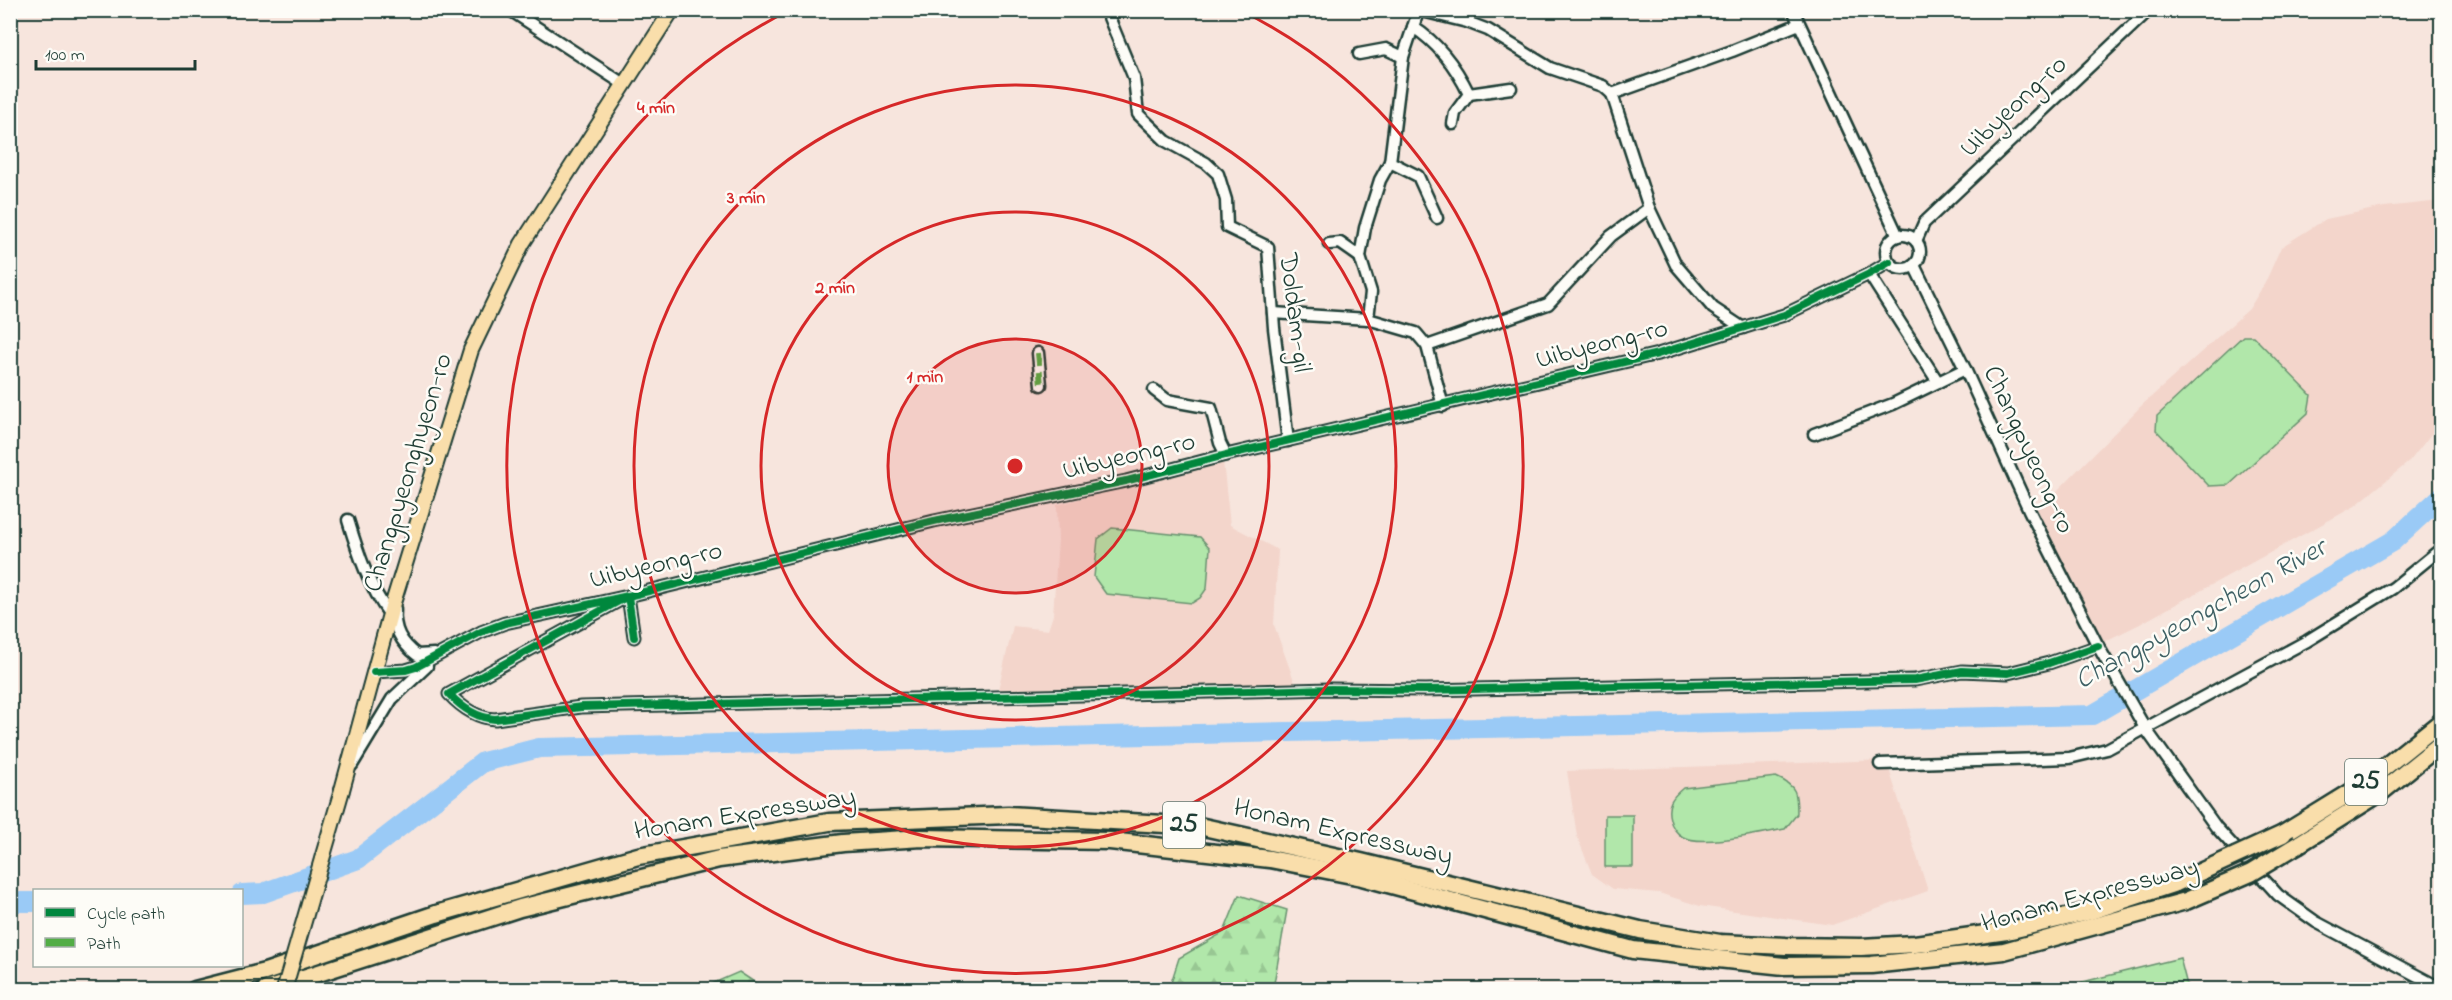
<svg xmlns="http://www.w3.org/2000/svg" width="2452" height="1000" viewBox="0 0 2452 1000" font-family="'Indie Flower',sans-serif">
<defs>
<pattern id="forest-firs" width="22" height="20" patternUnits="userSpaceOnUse" patternTransform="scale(1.5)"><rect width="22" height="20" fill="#b1e7aa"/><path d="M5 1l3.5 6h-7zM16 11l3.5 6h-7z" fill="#98c793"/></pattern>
</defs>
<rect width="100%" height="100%" fill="#f7e5dd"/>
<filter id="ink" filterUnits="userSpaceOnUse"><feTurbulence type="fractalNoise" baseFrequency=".0167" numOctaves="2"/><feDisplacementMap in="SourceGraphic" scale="12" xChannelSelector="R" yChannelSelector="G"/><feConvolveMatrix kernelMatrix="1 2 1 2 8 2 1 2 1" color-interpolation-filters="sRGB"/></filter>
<g filter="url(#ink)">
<!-- built -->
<g fill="#f3d5cb">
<path d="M2441,201V421L2410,461L2355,506L2138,625L2099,644L2032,510L2049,499L2141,406L2249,309L2265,283L2281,247L2326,219L2384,207Z"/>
<path d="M1223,461L1230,525L1278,550L1274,625L1296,686L997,694L1013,626L1048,630L1053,615L1058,540L1057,505Z"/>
<path d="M1886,760L1928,891L1832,925L1700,906L1659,893L1613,889L1592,874L1577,836L1567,771Z"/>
</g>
<!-- green -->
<g fill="#b1e7aa" stroke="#68926f" stroke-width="1.5">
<path d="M2243,336H2253L2311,395L2308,413L2229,485L2209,486L2156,430L2157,416Z"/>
<path d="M1112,528L1200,537L1210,548L1207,588L1200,598L1192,603L1106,594L1094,577L1098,539Z"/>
<path d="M1776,777C1797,786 1797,793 1797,814L1785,829C1763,833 1702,847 1683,837C1677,834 1671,826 1670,819C1666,805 1672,797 1683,788Z"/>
<rect x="1605" y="815" width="28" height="52"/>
<path d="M2180,958L2188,989H2054Z"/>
</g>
<!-- forest -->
<g fill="url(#forest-firs)" stroke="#68926f" stroke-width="1.5">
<path d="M1239,895L1287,910L1273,989H1169L1179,958L1224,932Z"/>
<path d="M739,972L765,989H700Z"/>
</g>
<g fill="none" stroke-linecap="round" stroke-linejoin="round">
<!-- river -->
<g stroke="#9acaf6" stroke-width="20">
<path d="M242,894L263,893L358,859L483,762L539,748L2092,715L2393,541L2442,496"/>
<path d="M10,902H34"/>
</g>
<defs>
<g id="minor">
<path d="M510,10L625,85"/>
<path d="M1106,10L1134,78L1138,114L1166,141L1206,163L1218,174L1226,200L1227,227L1268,247L1274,328L1288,441"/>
<path d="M1416,10L1418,12L1403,57L1390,162L1418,176L1437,218"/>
<path d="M1418,10L1467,22L1488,30L1550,68L1603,86L1612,94L1732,51L1799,24"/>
<path d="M1793,10L1898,236"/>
<path d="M1413,27C1438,43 1456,67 1469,94L1455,113L1453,124"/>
<path d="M1359,54L1386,49L1403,57"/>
<path d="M1469,94L1511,88"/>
<path d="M1612,94L1649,208"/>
<path d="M1390,162L1380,180L1365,228L1360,257L1371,292L1368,319L1416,333L1427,346L1443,406"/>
<circle cx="1903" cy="252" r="17"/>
<path d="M1916,241L1924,223L2149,10"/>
<path d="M1329,244L1340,243L1360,257"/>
<path d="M1914,265L1965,369L2029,510L2098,646L2145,728L2216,827L2278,895L2316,922L2442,989"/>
<path d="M1869,274L1938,382"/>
<path d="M1273,313L1368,319"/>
<path d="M1427,346L1548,304L1611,236L1649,208L1676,265L1713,308L1743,328"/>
<path d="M1038,353L1041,385"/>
<path d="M1154,390L1167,400L1211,408L1220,443L1226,455"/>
<path d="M1814,434L1893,404L1965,369"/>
<path d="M348,520C358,553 369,587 390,615"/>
<path d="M395,609C393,629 401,643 417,655L434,654"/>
<path d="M634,637L628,596L449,694C462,708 476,718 495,719L581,707L1331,689L1425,690L1915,680L1962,671L2008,673L2049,663L2098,646"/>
<path d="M374,672L406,670L416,667L481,632L505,623L628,596L934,521L1126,481L1226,455L1658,354L1784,315L1869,274L1889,262"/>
<path d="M1880,764L2069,758L2107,749L2307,641L2393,588L2442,548"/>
<path d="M352,765L392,699L427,666"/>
</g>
<path id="major" d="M342,790L393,603L471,350L522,244L672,10"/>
<g id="highway">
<path d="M2283,834L2361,786L2442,721"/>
<path d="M2299,844L2380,793L2442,743"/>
<path d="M195,990L265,972L436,914L638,856L829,822L1008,815L1199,826L1361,862L1640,930L1720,943L1786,946L1861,947L1915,944L2007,931L2091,911L2176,883"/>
<path d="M266,990L520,908L719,859L843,843L922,838L1110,841L1270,859L1362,877L1633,950L1784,966L1871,965L2004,951L2186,901"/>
</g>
</defs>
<!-- minor casing -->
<use href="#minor" stroke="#1f3d34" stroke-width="15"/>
<!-- major casing -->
<use href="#major" stroke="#1f3d34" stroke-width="18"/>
<!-- highway casing -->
<use href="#highway" stroke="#1f3d34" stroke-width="21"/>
<!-- minor -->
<use href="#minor" stroke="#fdfcf7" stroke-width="10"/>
<!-- major -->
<use href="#major" stroke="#f9deab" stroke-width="14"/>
<!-- highway -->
<use href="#highway" stroke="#f9deab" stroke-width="16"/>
<defs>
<path id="major-bridge" d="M284,990L342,790"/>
<g id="highway-bridge">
<path d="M2176,883L2283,834"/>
<path d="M2186,901L2251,873L2299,844"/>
</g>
</defs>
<!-- major-bridge casing -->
<use href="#major-bridge" stroke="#1f3d34" stroke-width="18" stroke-linecap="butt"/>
<!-- highway-bridge casing -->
<use href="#highway-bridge" stroke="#1f3d34" stroke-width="21" stroke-linecap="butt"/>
<!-- major-bridge -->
<use href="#major-bridge" stroke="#f9deab" stroke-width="14"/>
<!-- highway-bridge -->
<use href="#highway-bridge" stroke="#f9deab" stroke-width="16"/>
<!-- quiet -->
<path stroke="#52ad45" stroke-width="6" stroke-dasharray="12 6" stroke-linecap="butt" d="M1038,353L1041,385"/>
<defs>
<g id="cycleway">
<path d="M634,637L628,596L449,694C462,708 476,718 495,719L581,707L1331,689L1425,690L1915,680L1962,671L2008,673L2049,663L2098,646"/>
<path d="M374,672L406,670L416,667L481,632L505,623L628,596L934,521L1126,481L1226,455L1658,354L1784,315L1869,274L1889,262"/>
</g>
</defs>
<!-- cycleway casing -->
<use href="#cycleway" stroke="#fdfcf7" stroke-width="11"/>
<!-- cycleway -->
<use href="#cycleway" stroke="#00873e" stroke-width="8"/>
</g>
</g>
<!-- distance rings -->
<circle cx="1015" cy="466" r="127" fill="#d62828" fill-opacity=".12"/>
<g fill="none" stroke="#d62828" stroke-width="3">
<circle cx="1015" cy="466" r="127"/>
<circle cx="1015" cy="466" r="254"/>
<circle cx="1015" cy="466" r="381"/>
<path d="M1242 11A508 508 0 1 1 788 11"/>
</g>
<g text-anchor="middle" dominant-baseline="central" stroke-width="5" stroke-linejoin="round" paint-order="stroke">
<!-- shield labels -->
<g fill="#fdfcf7" stroke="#62766e" stroke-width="1.5">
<rect x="2345" y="759" width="42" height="46" rx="4.5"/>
<rect x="1163" y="802" width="42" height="46" rx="4.5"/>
</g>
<g font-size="26" font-weight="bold" fill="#1f3d34">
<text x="2366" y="782">25</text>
<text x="1184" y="825">25</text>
</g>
<!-- street labels -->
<g font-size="27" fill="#1f3d34" stroke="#fdfcf7">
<text transform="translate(2014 107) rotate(-43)">Uibyeong-ro</text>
<text transform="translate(1294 313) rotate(83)">Doldam-gil</text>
<text transform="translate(1602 345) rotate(-14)">Uibyeong-ro</text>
<text transform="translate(2028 450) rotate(65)">Changpyeong-ro</text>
<text transform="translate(1129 457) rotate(-13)">Uibyeong-ro</text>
<text transform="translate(409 473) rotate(-73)">Changpyeonghyeon-ro</text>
<text transform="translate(656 566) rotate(-13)">Uibyeong-ro</text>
<text transform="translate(745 815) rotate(-9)">Honam Expressway</text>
<text transform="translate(1343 833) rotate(13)">Honam Expressway</text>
<text transform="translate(2090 896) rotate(-15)">Honam Expressway</text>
</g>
<!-- water labels -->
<g font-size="28" font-style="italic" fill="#3e6064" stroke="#fdfcf7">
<text transform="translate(2201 615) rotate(-29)">Changpyeongcheon River</text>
</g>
</g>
<circle cx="1015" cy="466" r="9" fill="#d62828" stroke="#fdfcf7" stroke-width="3"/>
<g font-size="18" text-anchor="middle" font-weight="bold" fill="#d62828" stroke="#fdfcf7" stroke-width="5" stroke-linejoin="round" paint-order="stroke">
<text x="656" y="113">4 min</text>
<text x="746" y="203">3 min</text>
<text x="835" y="293">2 min</text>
<text x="925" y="382">1 min</text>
</g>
<!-- margin -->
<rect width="2452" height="1000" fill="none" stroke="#fdfcf7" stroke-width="36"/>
<rect x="18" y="18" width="2416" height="964" fill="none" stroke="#1f3d34" stroke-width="2" filter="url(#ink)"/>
<!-- legend -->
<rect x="33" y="889" width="210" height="78" fill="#fdfcf7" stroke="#a4b0a9" stroke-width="1.5"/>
<rect x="45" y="908" width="30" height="9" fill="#00873e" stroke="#a4b0a9" stroke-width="1.5"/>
<text x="87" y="919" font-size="18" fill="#1f3d34">Cycle path</text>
<rect x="45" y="938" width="30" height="9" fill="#52ad45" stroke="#a4b0a9" stroke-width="1.5"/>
<text x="87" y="949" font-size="18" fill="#1f3d34">Path</text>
<!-- scale -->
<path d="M36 60v9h159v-9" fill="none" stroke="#1f3d34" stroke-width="3"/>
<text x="45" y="60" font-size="18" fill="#1f3d34" stroke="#fdfcf7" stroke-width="4.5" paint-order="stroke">100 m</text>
</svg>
